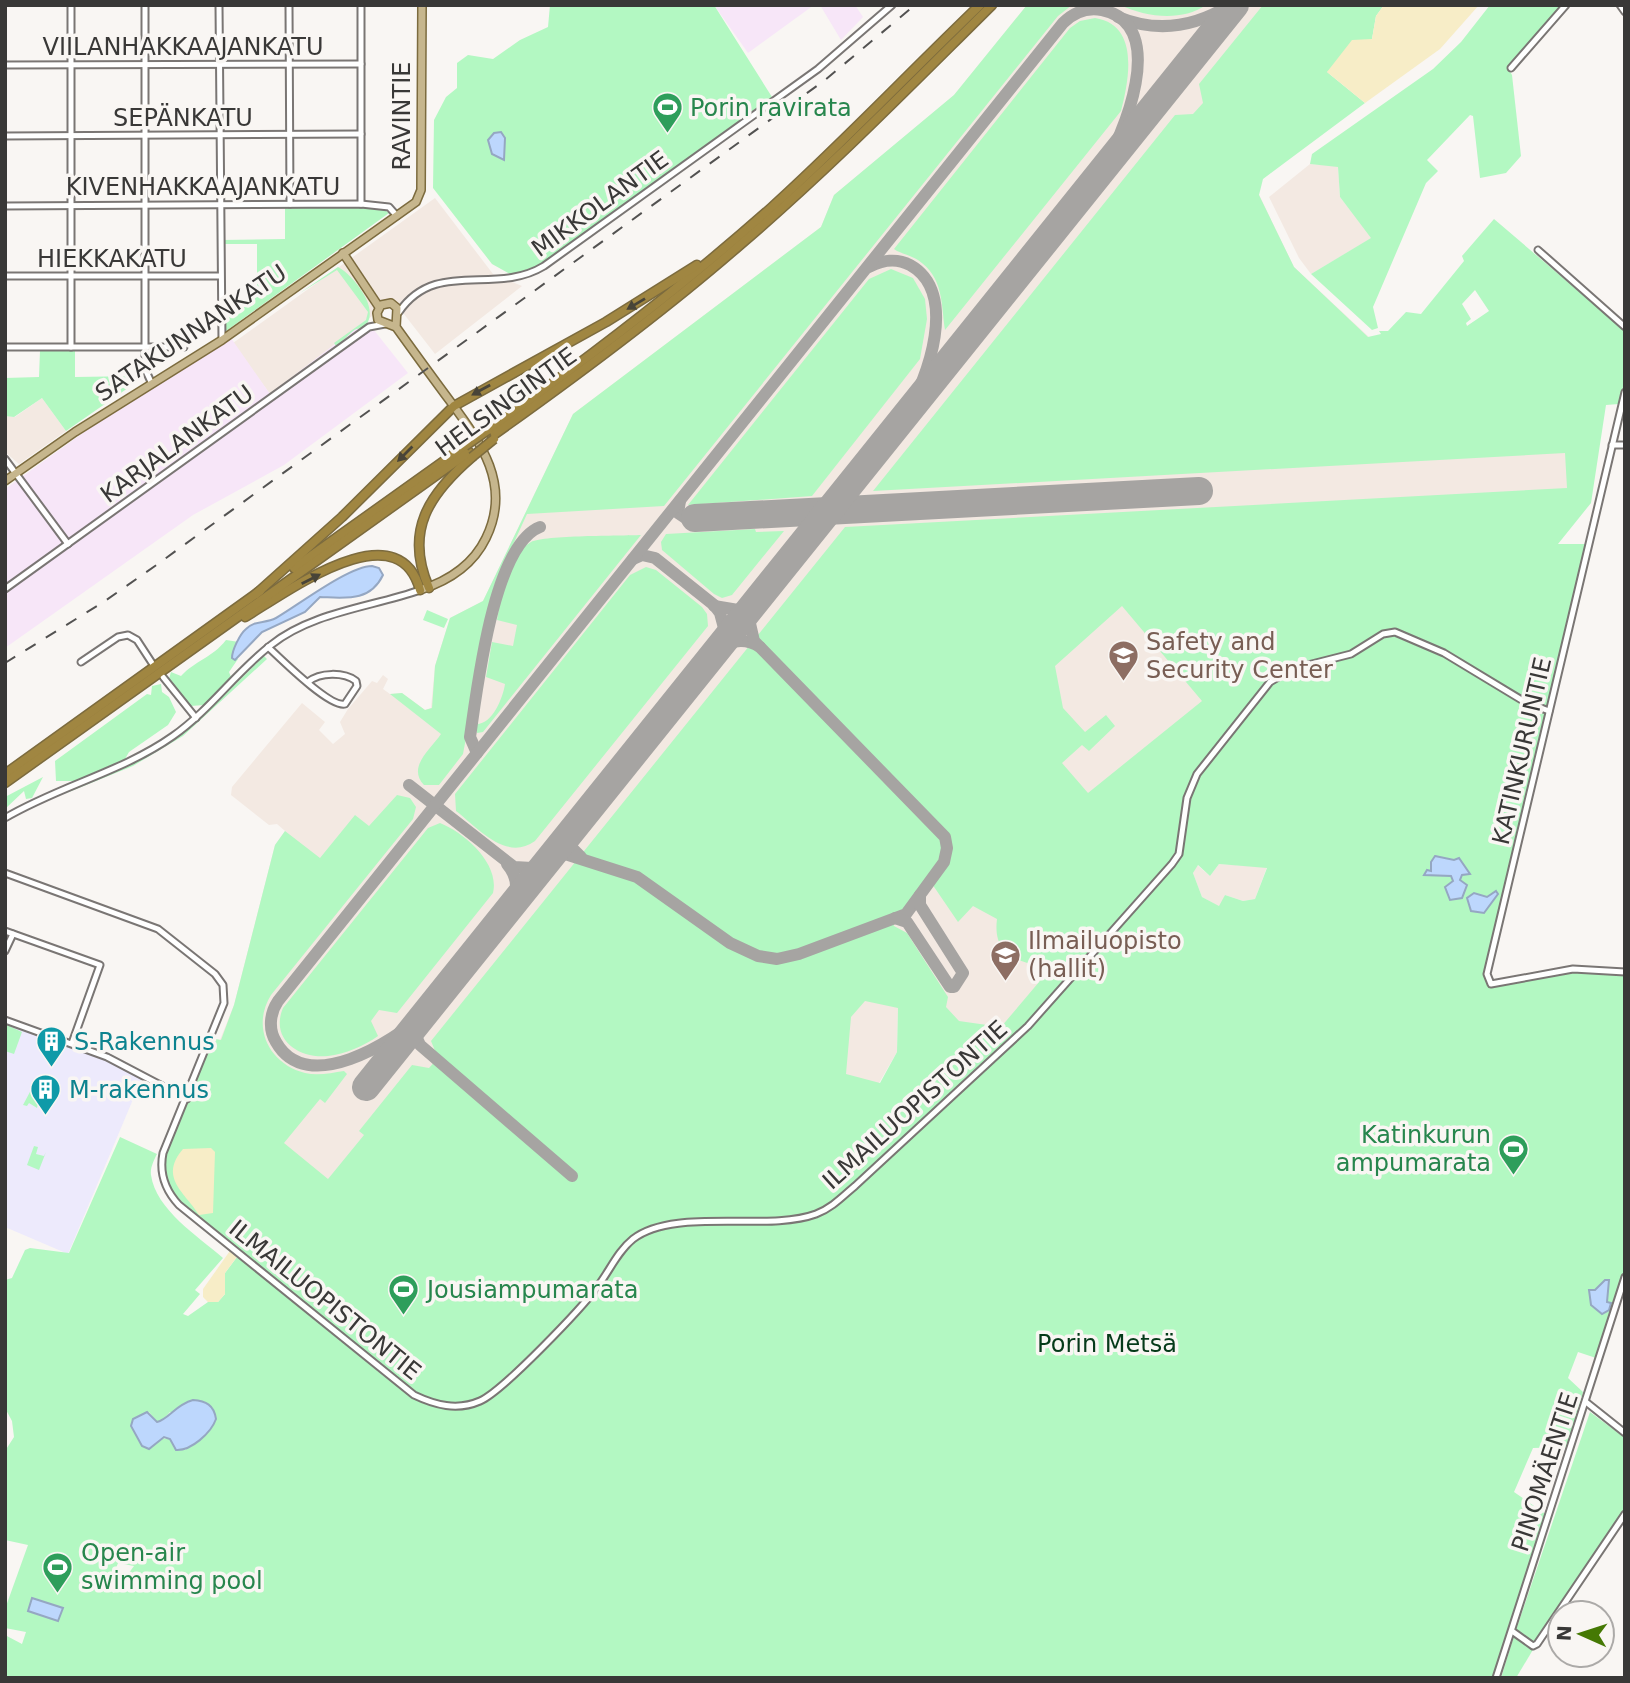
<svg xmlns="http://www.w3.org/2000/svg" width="1630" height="1683" viewBox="0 0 1630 1683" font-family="'DejaVu Sans',sans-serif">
<rect width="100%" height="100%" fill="#f9f6f3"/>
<!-- built -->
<g fill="#f3e9e2">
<path d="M1027,5H1384L1248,172L1294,267L1369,337L1465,323L1467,326L1475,321L1597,364L1591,503L1163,846L960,1079L898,1008L897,1052L864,1109L333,1287L220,1040L234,1005L275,845L285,831L277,824L269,825L231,795L232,787L302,703L325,722L319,730L333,744L345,734L340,722L348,709L372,681L377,683L383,675L388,679L383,689L390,694L402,693L425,710L431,708L435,666L450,618L483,601L573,414L821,227L834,195L954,95Z"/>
<path d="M1310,164L1338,166L1340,197L1372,238L1311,274L1299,258L1269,197Z"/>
<path d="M435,198L493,274L522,286L435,354L393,300L270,394L233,343Z"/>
<path d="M42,398L66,431L19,464L5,452V416L15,417Z"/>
<path d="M1219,864L1267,867L1255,899L1243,901L1225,895L1220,907L1202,897L1193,873L1197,865L1210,876Z"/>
</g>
<!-- industrial -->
<g fill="#f7e6f8">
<path d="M714,5H814L748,53Z"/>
<path d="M820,5H855L863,17L841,40Z"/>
<path d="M366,320L408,373L284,465L193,515L5,648V489L94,425L231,338L270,394Z"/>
</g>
<!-- medical -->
<path fill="#edeafc" d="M5,1024L108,1059L142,1078L68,1254L5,1227Z"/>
<!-- green -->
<g fill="#b3f8c2" fill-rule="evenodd">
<path d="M550,5H714L772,97L542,264L512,275L492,264L433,188L434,120L446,97L457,88V63L468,55L493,59L520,40L548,27Z"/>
<path d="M1027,5H1072L1058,16L664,506L527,514L494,586L463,754L439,785H424C407,767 430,750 441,734L390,694L402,693L425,710L432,708L435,666L450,618L483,601L573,414L821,227L834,195L954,95Z"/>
<path d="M1120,5H1206C1181,22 1146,17 1120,5Z"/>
<path d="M1263,5H1384L1376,16L1372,39L1327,72L1365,103L1263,179L1259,195L1294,267L1368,337L1381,334L1379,331H1388L1406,312L1421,314L1464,261L1462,256L1494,219L1625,331V379L1619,404L1606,405L1591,503L1558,544H1589L1487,974L1491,984L1573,969L1625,972V1268L1596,1358L1578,1352L1568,1378L1583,1392L1569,1447L1533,1448L1514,1492L1547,1515L1493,1678H5V1635L22,1644L26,1632L5,1628V1609L28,1545L5,1540V1451L14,1437L12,1421L5,1408V1280L12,1278L25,1250L30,1248L69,1253L120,1137L157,1154C154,1160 150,1168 151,1175C156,1210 198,1236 223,1258L195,1290L200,1294L183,1314L188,1316L208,1302H218L225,1294V1273L237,1257L385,1377L387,1374L171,1196L161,1162L211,1038L221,1040L234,1005L275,845L285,831L320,858L355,815L369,826L397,795L410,798L416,807L413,819L271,995C251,1027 269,1064 305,1073C318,1076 331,1073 344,1071L347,1074L325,1103L320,1099L284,1143L328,1179L364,1135L359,1131L412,1065L429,1068L438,1058L431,1041L845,527L1567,488L1565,453L873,491L1175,115L1193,114L1203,103L1199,84ZM1475,290L1489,311L1467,326L1466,323L1471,319L1462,304ZM1122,606L1202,701L1088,793L1062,763L1082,745L1089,751L1115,726L1106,715L1085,732L1063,708L1055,666ZM1219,864L1267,868L1255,899L1243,901L1225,895L1219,906L1202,897L1193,873L1198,865L1210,876ZM928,878L958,922L973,906L997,919C992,959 1022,961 1050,969L1001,1027L959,1021L946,1007L948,997L907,933L894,926L892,917L906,907ZM865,1001L898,1008L897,1052L880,1083L846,1074L851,1017ZM149,1412L157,1422L163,1420L170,1412L208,1433L185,1450L174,1448L170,1439L159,1438L142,1446L131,1426L138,1416ZM118,1563L134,1566L114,1593L108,1590Z"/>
<path d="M1490,5H1563L1508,68L1512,75L1521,156L1506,173L1480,178L1473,116L1470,115L1427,160L1438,171L1426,183L1373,307L1378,328L1372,330L1311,274L1371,238L1340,197L1338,167L1310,164L1312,154L1433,69L1461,42Z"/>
<path d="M1095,18C1140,25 1129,80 1121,111L945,330C941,303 944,278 918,260C910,255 899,253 894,249L1070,28L1080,21Z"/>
<path d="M285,208H382L389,213L226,331L222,321L257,293V244H222V240L285,239Z"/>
<path d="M338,267C353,275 380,308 366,325C362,330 358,327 353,331C347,336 342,342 336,346L334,343L366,320L368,312L337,270L300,293Z"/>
<path d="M891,269L913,278L925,299L927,319L920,359L812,496L688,505L869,279Z"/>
<path d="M40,351H75V377L139,376L138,381L66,431L42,398L14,417L5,416V378L39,377Z"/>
<path d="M755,529L756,532L784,531L732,595L722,598L714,594L662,550L661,542L666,534Z"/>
<path d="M641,535L483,732L477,733L476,724C492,725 503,698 505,684L486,677L492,642L513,646L517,625L497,620C502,594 505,557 531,542C545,535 620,536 641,535Z"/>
<path d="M646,567L656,570L702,607L707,614L708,626L535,841C506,862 478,828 456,811L455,794L630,575Z"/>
<path d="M427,610L448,619L444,628L423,620Z"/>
<path d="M226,640L239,642L232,653L233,658L238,659L229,672L231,677L204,705L191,706L169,679L171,672L181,676C196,660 212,658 226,640Z"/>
<path d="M264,656L267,659L183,736L133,766L64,794L171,740L198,721Z"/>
<path d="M161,684L162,692L169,697L176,712L168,725L129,752L125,759L75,781H56L55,761L147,694L151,695L152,686Z"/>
<path d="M43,777L32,798L26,799L24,791L5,809V797Z"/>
<path d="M440,823C465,833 500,864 493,893L397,1013L379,1010L371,1021L378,1036C364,1046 345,1054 328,1056C298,1059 270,1039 283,1008L428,828Z"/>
<path d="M5,1024L22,1032L14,1054L5,1051Z"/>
<path d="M32,1088L41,1091L37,1108L29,1103L27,1106L23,1105Z"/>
<path d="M34,1146L38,1147L36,1154L44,1156L46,1152L39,1170L27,1165Z"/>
<path d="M1590,1412L1625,1438V1509L1538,1641L1532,1642L1516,1630Z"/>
<path d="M1514,1636L1534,1648L1516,1678H1501Z"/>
</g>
<!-- sand -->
<g fill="#f7edc7">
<path d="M1384,5H1479L1440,49L1365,103L1327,72L1352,40L1372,39L1376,16Z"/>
<path d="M211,1148L215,1152L213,1213L199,1215C186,1193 158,1178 183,1149Z"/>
<path d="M232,1248L239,1254L225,1273V1294L218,1302H208L203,1297V1289Z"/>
</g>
<!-- water -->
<g fill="#bdd7fd" stroke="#95a7c2" stroke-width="2">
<path d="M501,132L505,138L504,160L492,154L488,140L494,133Z"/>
<path d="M372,566L379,568L383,575C370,602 346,598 320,597L305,612L262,632L235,660L232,658C232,650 240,634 246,629C255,620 265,624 276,618C297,606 349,566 372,566Z"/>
<path d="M1435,856L1454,860L1459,858L1470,874L1462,875L1460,880L1467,885L1462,898L1450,900L1445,887L1453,881L1451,876L1424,875L1427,870L1431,871V862Z"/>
<path d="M1496,891L1498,894L1484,913L1471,911L1467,898L1474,893L1487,897Z"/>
<path d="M1605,1280H1609L1607,1302L1611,1303L1609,1310L1602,1314L1591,1305L1589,1290H1595Z"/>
<path d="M193,1400C206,1401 214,1405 216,1419C211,1433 191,1451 176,1450L170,1439L164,1437L149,1449L142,1446L131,1426L133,1419L147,1412L157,1422C169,1419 175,1405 193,1400Z"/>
<path d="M32,1598L63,1608L58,1621L28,1611Z"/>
</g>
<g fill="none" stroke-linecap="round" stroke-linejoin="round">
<!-- taxiway -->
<g stroke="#a6a4a2" stroke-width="12">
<path d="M1118,17C1157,33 1195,27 1230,5"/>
<path d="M869,267C882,260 897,258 910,265C959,292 928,379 906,414"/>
<path d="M680,501L678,513L687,519"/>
<path d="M633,559L642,555L655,558L714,605L720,613L724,628L715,652"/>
<path d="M714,606L738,610L756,601"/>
<path d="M718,649C731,640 746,638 760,647"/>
<path d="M477,753L470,737C477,690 493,545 540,527"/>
<path d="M409,785L514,867L532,868L562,853L637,877L730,943L758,956L777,959L799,954L906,914L944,862L947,848L945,837L754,641L749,619L756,601"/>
<path d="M573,828L570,846L581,857"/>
<path d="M507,864C519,878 519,893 509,909"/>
<path d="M895,918L907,922L950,987H954L963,973L920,905V895"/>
<path d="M424,1014C393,1042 307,1097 276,1042C268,1029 270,1013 278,1001L1063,23C1074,12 1086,7 1102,10C1171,24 1123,137 1101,172"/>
<path d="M419,1021L415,1034L420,1045L572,1176"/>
</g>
<!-- runway -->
<g stroke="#a6a4a2" stroke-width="28">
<path d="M695,518L1199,491"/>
<path d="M366,1087L1235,5"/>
</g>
<defs>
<g id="minor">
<path d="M145,5V369L152,384"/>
<path d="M219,5L222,340"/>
<path d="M289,5L290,204"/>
<path d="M361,5V204"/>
<path d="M1620,5L1625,12"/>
<path d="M5,65L361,64"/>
<path d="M1511,68L1566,5"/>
<path d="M5,136L361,134"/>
<path d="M5,206L361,204L389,207L397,216"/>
<path d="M1538,250L1625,327"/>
<path d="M5,276H219"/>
<path d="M399,312C436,258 495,296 544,266L818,69L892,5"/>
<path d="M5,347H184"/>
<path d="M71,347V5"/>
<path d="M1625,392L1487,974L1491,984L1573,969L1625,972"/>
<path d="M1612,445H1625"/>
<path d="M5,459L68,544"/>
<path d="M5,589L369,327L385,324"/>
<path d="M268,647C281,659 330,708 345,704L357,686L356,681C344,672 320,672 308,682"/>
<path d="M81,662L118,637L128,635L137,640L152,663"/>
<path d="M163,677L196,718"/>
<path d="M5,818C59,786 122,772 173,736C210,710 235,673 271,645C312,612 372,607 420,590"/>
<path d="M5,873L158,929L215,974L223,985L224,1003L163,1153C159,1173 165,1190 179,1205L414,1395C435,1405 457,1411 480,1401C503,1391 582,1308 598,1286C610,1270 618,1251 633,1239C674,1207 767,1232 816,1214C832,1208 843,1196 855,1186L1028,1026L1172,864L1179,854L1187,798L1197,774L1270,682L1292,669L1351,654L1383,634L1395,632L1444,653L1525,702L1549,711"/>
<path d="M5,931L100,965L72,1043"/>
<path d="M5,951L13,934"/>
<path d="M5,1020L107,1057L187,1099"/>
<path d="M1586,1402L1625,1433"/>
<path d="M1512,1631L1533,1646L1537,1644L1625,1514"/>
<path d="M1496,1678L1625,1277"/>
</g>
<g id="major">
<path d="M343,253L379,307"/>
<path d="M396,327L397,308L391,303L381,305L377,313L378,320L396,327C414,352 432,377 450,401C481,443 512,485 486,538C473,565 448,581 420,590"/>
<path d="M5,481L75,432L222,340L416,202L421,190L422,5"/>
</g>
<g id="highway">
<path d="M488,430C586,360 681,288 771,208C843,143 910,72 980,5"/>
<path d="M492,436C578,375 662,313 741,244C829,169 910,86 992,5"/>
<path d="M294,568L465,446"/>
<path d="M429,588C404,531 429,494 472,457"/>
<path d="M256,594L342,517L454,406L606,322L697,265"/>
<path d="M245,617C287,592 398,509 420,590"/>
<path d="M5,774L260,591"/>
<path d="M5,783L469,452"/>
</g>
</defs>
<!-- minor casing -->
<use href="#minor" stroke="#7a7674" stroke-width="9"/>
<!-- major casing -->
<use href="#major" stroke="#7c6b3e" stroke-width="10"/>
<!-- highway casing -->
<use href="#highway" stroke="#7c6b3e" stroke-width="11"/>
<!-- minor -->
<use href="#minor" stroke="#fff" stroke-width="5"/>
<!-- major -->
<use href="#major" stroke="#c6b68d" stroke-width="7"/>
<!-- highway -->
<use href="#highway" stroke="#a08641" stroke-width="8"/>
<!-- rail -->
<path stroke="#535251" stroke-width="2" stroke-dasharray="12 12" stroke-linecap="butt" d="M5,663L105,601L155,566L825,80L915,5"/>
<defs>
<g id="highway-bridge">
<path d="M465,446L488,430"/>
<path d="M472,457L494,439"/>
</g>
</defs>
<!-- highway-bridge casing -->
<use href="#highway-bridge" stroke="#7c6b3e" stroke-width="11" stroke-linecap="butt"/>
<!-- highway-bridge -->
<use href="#highway-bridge" stroke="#a08641" stroke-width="8"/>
</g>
<!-- one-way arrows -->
<defs><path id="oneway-solid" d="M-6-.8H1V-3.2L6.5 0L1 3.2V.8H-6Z" transform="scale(1.75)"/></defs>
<g fill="#484438">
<use href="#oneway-solid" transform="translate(636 304) rotate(149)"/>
<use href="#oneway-solid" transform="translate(481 390) rotate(151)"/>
<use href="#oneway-solid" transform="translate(405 454) rotate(135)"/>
<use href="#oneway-solid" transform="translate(311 579) rotate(-27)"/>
</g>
<!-- icons -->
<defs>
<symbol id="stadium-pin" viewBox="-11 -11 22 30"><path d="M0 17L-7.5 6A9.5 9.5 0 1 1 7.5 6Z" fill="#2e9e5b" stroke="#f9f6f3"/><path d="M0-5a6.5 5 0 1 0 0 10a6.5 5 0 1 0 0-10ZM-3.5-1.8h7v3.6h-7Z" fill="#fff"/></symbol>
<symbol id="university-pin" viewBox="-11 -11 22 30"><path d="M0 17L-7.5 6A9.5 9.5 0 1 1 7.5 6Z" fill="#8d6e63" stroke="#f9f6f3"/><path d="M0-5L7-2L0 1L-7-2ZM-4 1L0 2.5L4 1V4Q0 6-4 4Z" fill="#fff"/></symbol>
<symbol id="building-pin" viewBox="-11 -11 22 30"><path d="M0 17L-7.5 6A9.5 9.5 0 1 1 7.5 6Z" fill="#0f9aa8" stroke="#f9f6f3"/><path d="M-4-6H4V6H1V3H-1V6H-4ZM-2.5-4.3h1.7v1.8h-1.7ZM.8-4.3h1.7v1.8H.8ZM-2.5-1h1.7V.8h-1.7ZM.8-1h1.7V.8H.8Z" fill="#fff"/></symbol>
</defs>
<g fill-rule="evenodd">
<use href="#stadium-pin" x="650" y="90" width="35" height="47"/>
<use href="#university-pin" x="1106" y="638" width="35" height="47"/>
<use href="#university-pin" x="988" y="938" width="35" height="47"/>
<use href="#building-pin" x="34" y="1024" width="35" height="47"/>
<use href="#building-pin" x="28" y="1072" width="35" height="47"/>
<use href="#stadium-pin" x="1496" y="1132" width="35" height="47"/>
<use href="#stadium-pin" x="386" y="1272" width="35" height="47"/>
<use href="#stadium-pin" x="40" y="1550" width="35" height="47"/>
</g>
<g text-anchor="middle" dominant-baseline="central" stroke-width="7" stroke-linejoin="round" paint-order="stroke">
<!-- street labels -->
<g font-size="24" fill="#393837" stroke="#f9f6f3">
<text x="183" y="47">VIILANHAKKAAJANKATU</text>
<text transform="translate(402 116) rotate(-90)">RAVINTIE</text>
<text x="183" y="118">SEPÄNKATU</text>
<text x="203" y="187">KIVENHAKKAAJANKATU</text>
<text transform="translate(600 204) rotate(-36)">MIKKOLANTIE</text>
<text x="112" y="259">HIEKKAKATU</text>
<text transform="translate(191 333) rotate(-34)">SATAKUNNANKATU</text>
<text transform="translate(506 402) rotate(-36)">HELSINGINTIE</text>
<text transform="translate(177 444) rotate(-36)">KARJALANKATU</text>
<text transform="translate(1522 751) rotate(-77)">KATINKURUNTIE</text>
<text transform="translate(915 1105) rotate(-42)">ILMAILUOPISTONTIE</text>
<text transform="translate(325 1300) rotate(39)">ILMAILUOPISTONTIE</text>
<text transform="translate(1545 1472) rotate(-72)">PINOMÄENTIE</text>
</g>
<!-- leisure labels -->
<g font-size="24" fill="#27864d" stroke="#f9f6f3" text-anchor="start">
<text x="690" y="108">Porin ravirata</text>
<text x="1491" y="1135" text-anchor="end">Katinkurun<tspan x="1491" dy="28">ampumarata</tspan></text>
<text x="427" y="1290">Jousiampumarata</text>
<text x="81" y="1553">Open-air<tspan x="81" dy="28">swimming pool</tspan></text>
</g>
<!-- education labels -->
<g font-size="24" fill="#785e54" stroke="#f9f6f3" text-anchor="start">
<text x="1146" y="642">Safety and<tspan x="1146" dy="28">Security Center</tspan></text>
<text x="1028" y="941">Ilmailuopisto<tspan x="1028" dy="28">(hallit)</tspan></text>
</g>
<!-- culture labels -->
<g font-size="24" fill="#0d838f" stroke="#f9f6f3" text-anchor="start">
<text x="74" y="1042">S-Rakennus</text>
<text x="69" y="1090">M-rakennus</text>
</g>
<!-- park labels -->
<g font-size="24" fill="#053a19" stroke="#f9f6f3">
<text x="1107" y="1344">Porin Metsä</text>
</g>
</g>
<!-- border -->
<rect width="1630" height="1683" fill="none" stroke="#393837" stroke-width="14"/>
<!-- north arrow -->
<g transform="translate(1581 1634) rotate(273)"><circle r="33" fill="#f9f6f3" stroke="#acaaa8" stroke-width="2"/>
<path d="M0-5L12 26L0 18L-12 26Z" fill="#457904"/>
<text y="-10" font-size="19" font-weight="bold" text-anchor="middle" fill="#393837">N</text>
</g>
</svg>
